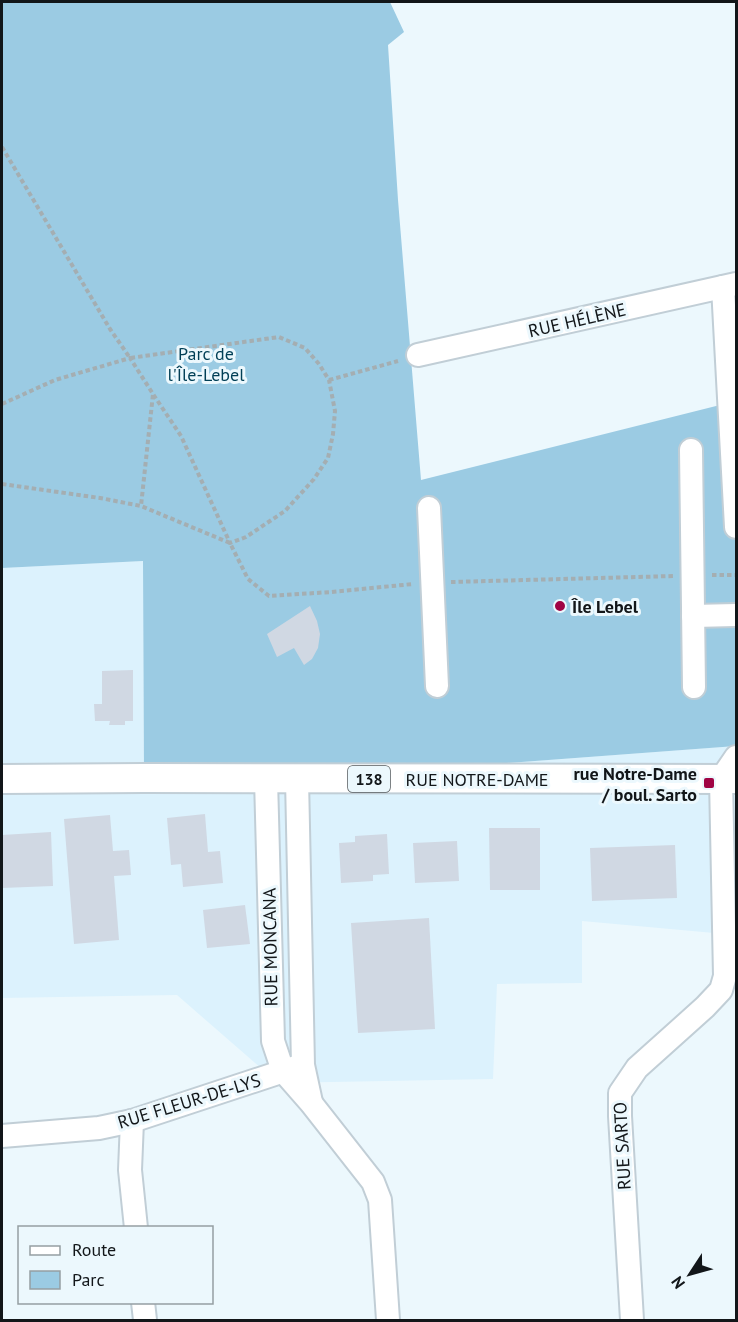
<svg xmlns="http://www.w3.org/2000/svg" width="738" height="1322" viewBox="0 0 738 1322" font-family="'PT Sans',sans-serif">
<rect width="100%" height="100%" fill="#ecf8fd"/>
<!-- built -->
<path fill="#dcf2fd" d="M143,561L144,775L426,769L736,746V801H735L736,935L582,921V983L497,984L493,1079L278,1083L177,995L2,998V568Z"/>
<!-- green -->
<path fill="#9bcbe3" d="M2,2H390L404,32L388,45L398,200L421,480L736,401V746L426,769L144,775L143,561L2,568Z"/>
<!-- building -->
<g fill="#d0d8e3">
<path d="M310,606L317,621L320,634L318,648L312,659L304,665L294,648L277,657L267,634Z"/>
<path d="M133,670V721H125V725H109L110,721H95L94,704H102V671Z"/>
<path d="M205,814L208,852L220,851L223,883L183,887L181,864L171,865L167,818Z"/>
<path d="M110,815L113,851L129,850L131,875L114,876L119,940L74,944L64,819Z"/>
<path d="M489,828H540V890H490Z"/>
<path d="M51,832L53,886L2,888V835Z"/>
<path d="M387,834L389,874L373,875V881L341,883L339,843L355,842V836Z"/>
<path d="M457,841L459,881L415,883L413,843Z"/>
<path d="M675,845L677,898L592,901L590,848Z"/>
<path d="M245,905L250,944L207,948L203,910Z"/>
<path d="M429,918L435,1029L358,1033L351,923Z"/>
</g>
<g fill="none" stroke-linecap="round" stroke-linejoin="round">
<defs>
<g id="minor">
<path d="M723,287L736,527"/>
<path d="M418,355L736,284"/>
<path d="M691,450L694,687"/>
<path d="M429,508L437,686"/>
<path d="M693,616L736,615"/>
<path d="M266,779L273,1041L283,1071L311,1103L373,1182L380,1200L388,1320"/>
<path d="M297,779L303,1065L311,1102"/>
<path d="M132,1121L130,1170L136,1228"/>
<path d="M2,1136L99,1128L132,1121L296,1067"/>
<path d="M143,1302L145,1320"/>
<path d="M632,1320L620,1116V1093L637,1068L705,1007L721,990L725,976L721,779L736,757"/>
</g>
<path id="major" d="M2,779L144,778L736,779"/>
</defs>
<!-- minor casing -->
<use href="#minor" stroke="#c1ced6" stroke-width="26"/>
<!-- major casing -->
<use href="#major" stroke="#c1ced6" stroke-width="32"/>
<!-- path -->
<g stroke="#a4aeb2" stroke-width="4" stroke-dasharray="4.5 3" stroke-linecap="butt">
<path d="M2,147L110,329L130,358L279,337L305,348L319,364L329,380L335,411L333,434L328,458L314,479L285,511L246,537L230,543L181,436L153,394"/>
<path d="M329,380L398,361"/>
<path d="M2,404L55,380L130,358L153,394L141,506"/>
<path d="M2,484L100,498L141,506L230,543L248,579L269,596L331,592L413,584"/>
<path d="M712,575H736"/>
<path d="M451,582L674,576"/>
</g>
<!-- minor -->
<use href="#minor" stroke="#fff" stroke-width="22"/>
<!-- major -->
<use href="#major" stroke="#fff" stroke-width="28"/>
</g>
<!-- markers -->
<g fill="#a00444" stroke="#ecf8fd" stroke-width="2">
<circle cx="560" cy="606" r="6"/>
<rect x="703" y="777" width="12" height="12" rx="3"/>
</g>
<g text-anchor="middle" dominant-baseline="central" stroke-width="6" stroke-linejoin="round" paint-order="stroke">
<!-- shield labels -->
<rect fill="#ecf8fd" stroke="#535a5d" stroke-width="1.5" x="348" y="766" width="42" height="26" rx="4.5"/>
<g font-size="16" font-weight="bold" fill="#121619">
<text x="369" y="779">138</text>
</g>
<!-- street labels -->
<g font-size="18" fill="#121619" stroke="#ecf8fd">
<text transform="translate(577 320) rotate(-13)">RUE HÉLÈNE</text>
<text x="477" y="779">RUE NOTRE-DAME</text>
<text transform="translate(270 947) rotate(-91)">RUE MONCANA</text>
<text transform="translate(189 1101) rotate(-17)">RUE FLEUR-DE-LYS</text>
<text transform="translate(622 1146) rotate(-93)">RUE SARTO</text>
</g>
<!-- park labels -->
<g font-size="18" fill="#013f56" stroke="#ecf8fd">
<text x="206" y="353">Parc de<tspan x="206" dy="21">l'Île-Lebel</tspan></text>
</g>
<!-- poi labels -->
<g font-size="18" font-weight="bold" fill="#121619" stroke="#ecf8fd" text-anchor="start">
<text x="572" y="606">Île Lebel</text>
<text x="697" y="773" text-anchor="end">rue Notre-Dame<tspan x="697" dy="21">/ boul. Sarto</tspan></text>
</g>
</g>
<!-- border -->
<rect width="738" height="1322" fill="none" stroke="#121619" stroke-width="6"/>
<!-- legend -->
<rect x="18" y="1226" width="195" height="78" fill="#ecf8fd" stroke="#959ea2" stroke-width="1.5"/>
<rect x="30" y="1246" width="30" height="9" fill="#ffffff" stroke="#959ea2" stroke-width="1.5"/>
<text x="72" y="1256" font-size="18" fill="#121619">Route</text>
<rect x="30" y="1271" width="30" height="18" fill="#9bcbe3" stroke="#959ea2" stroke-width="1.5"/>
<text x="72" y="1286" font-size="18" fill="#121619">Parc</text>
<!-- north arrow -->
<g transform="translate(690 1274) rotate(234)" stroke="#ecf8fd" stroke-width="4.5" paint-order="stroke">
<path d="M0-4.5L10 22L0 15L-10 22Z" fill="#121619"/>
<text y="-9" font-size="16" font-weight="bold" text-anchor="middle" fill="#121619">N</text>
</g>
</svg>
